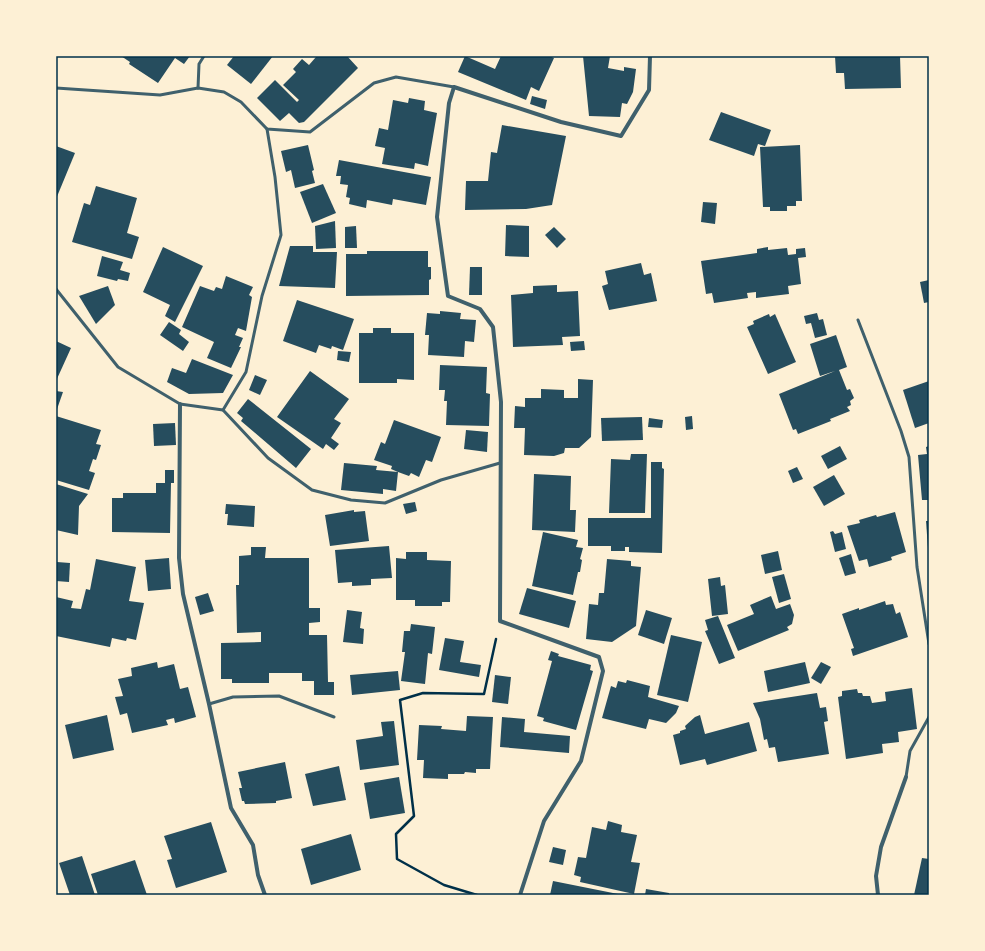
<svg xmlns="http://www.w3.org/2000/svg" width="985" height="951" viewBox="0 0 985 951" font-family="'Roboto Serif',serif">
<rect width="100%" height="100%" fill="#fdf0d5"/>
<!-- building -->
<g fill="#264d5e">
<path d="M121,56H190L184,64L175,58L158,83L129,64L130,62Z"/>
<path d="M234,56H273L251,84L227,65Z"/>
<path d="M315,56H347L358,68L304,122L299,123L289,113L280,121L257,98L275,80L297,102L299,100L283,85L296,72L293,69L302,59L309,65L316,57Z"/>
<path d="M465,56L495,69L501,56H549L554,58L539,91L531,87L526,100L458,72Z"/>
<path d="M583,56H610L608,68L624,71V67L636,69L633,92L627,104L622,103L620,117L589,116Z"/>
<path d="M835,56H900L901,88L845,89L844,73H836Z"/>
<path d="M532,96L547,100L545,109L530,104Z"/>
<path d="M409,98L425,101L424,110L437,113L428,166L415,163L414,169L382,164L385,148L375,146L379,128L388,130L393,100L408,103Z"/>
<path d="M721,112L771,130L765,146L758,144L754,156L709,140Z"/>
<path d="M502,125L566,136L552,205L526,209L465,210L466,181H488L491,152L497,153Z"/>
<path d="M308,145L314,170L312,171L315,183L295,188L291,170L286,172L281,151Z"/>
<path d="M800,145L802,201H796V206H787V211H770V207H763L760,147Z"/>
<path d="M56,146L75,153L56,199Z"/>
<path d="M339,160L431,177L426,205L393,199L392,205L367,200L366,208L349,204L350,198L346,197L348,185L340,184L341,176H336Z"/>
<path d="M323,184L336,213L312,223L300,192Z"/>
<path d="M96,186L137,198L127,233L139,237L132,259L72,242L84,203L90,205Z"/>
<path d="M703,202L717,203L715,224L701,222Z"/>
<path d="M335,221L336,248L316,249L315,226Z"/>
<path d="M506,225L529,226V257L505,256Z"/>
<path d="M356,226L357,248H345V227Z"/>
<path d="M554,227L566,239L557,248L545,235Z"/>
<path d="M290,246H313V252H337L335,288L279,286Z"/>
<path d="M163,247L203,266L175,322L165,316L170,305L143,292Z"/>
<path d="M768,247V250L787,248L788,255L796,254V249L805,248L806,257L798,258L801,284L788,286L789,294L756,298V292L747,293L748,298L714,303L712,293L706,294L701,261L757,253V249Z"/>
<path d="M367,251H428V267H431V279L429,280V295L346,296V254H367Z"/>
<path d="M102,256L123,262L120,270L130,273L128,281L118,279L117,281L97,276Z"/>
<path d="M641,263L644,275L651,273L657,301L609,310L602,286L608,284L605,271Z"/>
<path d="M470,267H482V295H469Z"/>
<path d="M226,276L253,287L249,295L252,297L246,331L238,328L235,335L243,338L239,347H241L231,368L207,358L214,342L182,327L200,286L214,291L216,287L222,289Z"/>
<path d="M929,280V302L924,303L920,282Z"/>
<path d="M557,285V292L578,291L580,336L562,337L563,345L513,347L511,295L533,293V286Z"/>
<path d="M108,286L115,305L96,324L79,296Z"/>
<path d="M297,300L354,319L343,350L332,346L331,349L319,345L316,353L283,341Z"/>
<path d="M440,311L461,313L460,319L476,320L474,342L465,341L464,357L428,355L429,335H425L427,313L440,314Z"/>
<path d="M817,313L819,320L823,319L827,335L815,338L811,323L806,324L804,316Z"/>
<path d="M769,314L770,317L775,314L796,362L768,374L747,327L754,324L753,321Z"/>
<path d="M169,322L181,330L179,334L189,342L183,351L160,335Z"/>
<path d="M373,328H391V333H414V380L397,379V383H359V333H373Z"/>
<path d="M836,335L847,367L839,370L847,390L850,389L854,398L850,401L851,405L847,407L850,411L830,419L831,421L798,434L796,429L793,430L779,394L835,371L820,376L810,344Z"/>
<path d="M56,341L71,348L56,381Z"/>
<path d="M584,341L585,350L571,351L570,342Z"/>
<path d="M338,351L351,352L349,362L337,360Z"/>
<path d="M192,359L233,375L223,393L189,394L167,382L172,368L186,373Z"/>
<path d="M440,365L487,367L486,393L490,394L489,426L446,425L447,401H444L445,390H439Z"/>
<path d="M310,371L349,399L334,419L341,423L331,438L339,444L334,450L326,444L323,449L277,417Z"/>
<path d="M255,375L267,380L260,395L249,390Z"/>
<path d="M578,379L593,380L591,437L579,448H565L564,453L554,456L524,455L525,428H514L515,406L525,407V398H541V389L564,390V398H578Z"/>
<path d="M929,381V423L915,428L903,390Z"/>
<path d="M56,391L63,392L56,412Z"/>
<path d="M248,399L311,449L296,468L241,421L243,418L237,413Z"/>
<path d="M56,416L101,430L96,444L101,445L96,460L93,459L89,471L95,473L89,490L56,480Z"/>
<path d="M692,416L693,429L686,430L685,417Z"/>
<path d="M642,417L643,440L602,441L601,418Z"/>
<path d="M649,418L663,420L662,428L648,427Z"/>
<path d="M394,420L441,437L432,462L426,460L419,477L411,473L409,476L398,472L396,491L383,489V494L341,490L344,463L377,466L376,470L398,472L391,469L392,466L374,460L381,442L385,444Z"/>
<path d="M175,423L176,445L154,446L153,424Z"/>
<path d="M466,430L488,432L487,452L464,449Z"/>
<path d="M840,446L847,459L828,469L821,456Z"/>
<path d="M929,446V500H922L918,455L927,454L926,447Z"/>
<path d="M631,454H647L645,513H609L611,459L630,460Z"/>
<path d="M651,462H662V468L664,469L662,553L629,552V547H625V551H611V546H588V518H651Z"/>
<path d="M797,467L803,479L793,483L788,471Z"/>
<path d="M165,470H174V483H171L170,533L112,532V498H123V493H156V483H165Z"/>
<path d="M534,474L571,476L570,510H576L575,532L532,530Z"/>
<path d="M834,475L845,494L824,506L813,487Z"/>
<path d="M56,484L88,494L79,506L78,535L56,530Z"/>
<path d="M415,502L417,511L406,514L403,504Z"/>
<path d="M226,504L255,506L254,527L227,525L228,514H225Z"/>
<path d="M354,510V512L365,511L369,541L330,546L325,515Z"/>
<path d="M895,512L906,552L891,557L892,560L869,567L867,559L859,561L847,526L860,523L859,520L876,515L877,517Z"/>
<path d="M926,521H929V548H928Z"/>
<path d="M833,531L835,534L842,532L846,549L835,552L830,532Z"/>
<path d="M543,532L578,540L576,547L583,548L580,559L582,560L580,572H578L573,595L532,586Z"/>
<path d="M389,546L392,578L371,579V585L352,586V582L338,583L335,550Z"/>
<path d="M251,547H266L265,558H309V608H320V622L309,623V635H327L328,682H334V695H314V681H302V673H269V683H232V679H221V643L261,642V632L237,633L236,585H239V556L251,555Z"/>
<path d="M778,551L782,570L765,574L761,555Z"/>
<path d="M406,552H427V560L451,561L450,602H442V606H415V600H396V558L406,559Z"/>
<path d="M851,554L856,573L845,576L839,558Z"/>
<path d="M169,558L171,589L148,591L145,560Z"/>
<path d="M96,559L136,567L129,601L144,603L136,640L127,638L126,641L112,638L110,647L56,636V597L73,601L71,608L81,609L86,589L90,590Z"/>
<path d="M607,559L631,561V566L641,567L636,626L612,642L586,639L589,604L598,605L599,593H604Z"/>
<path d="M57,562L70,563L69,582L56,581Z"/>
<path d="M784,574L791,599L779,603L772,577Z"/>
<path d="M720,577L721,586L725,585L728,614L712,616L708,579Z"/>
<path d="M527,588L576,601L569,628L519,614Z"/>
<path d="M208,593L214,611L200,615L195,597Z"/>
<path d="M771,596L776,609L790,604L794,615L792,624L787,627L789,630L738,651L727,625L754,614L750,605Z"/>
<path d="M885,601L886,605L893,604L896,614L900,612L908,637L853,656L851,649L854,648L842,614L859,608V610Z"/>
<path d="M347,610L362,612L360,628L364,629L363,644L343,642Z"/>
<path d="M646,610L672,618L664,644L638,635Z"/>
<path d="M718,616L735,658L719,664L705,631L708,630L705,620Z"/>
<path d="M411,624L435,627L432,654L428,653L425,684L401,681L405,652H402L404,631H410Z"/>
<path d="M671,635L702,642L688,702L657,695Z"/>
<path d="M445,638L464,641L460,662L481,665L479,677L439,670Z"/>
<path d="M551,651L559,654L558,656L591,665L590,670L593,671L576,730L543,721L544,718L537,716L552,661L548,660Z"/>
<path d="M157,662L158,668L174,664L180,689L188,687L196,717L175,723L174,718L166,720L168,725L132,733L127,713L120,715L115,697L123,696L118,679L132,676L131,668Z"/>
<path d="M805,662L810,683L768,692L764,671Z"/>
<path d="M821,662L831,667L821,684L811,678Z"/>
<path d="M398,671L400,690L352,695L350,675Z"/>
<path d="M495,675L511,677L508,704L492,702Z"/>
<path d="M627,680L650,686L648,697L679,706L676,713L666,723L649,719L646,729L602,718L611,686L616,688L618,681L626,683Z"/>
<path d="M912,688L917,729L898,732L899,742L882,744L883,753L846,759L838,697L842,696V691L857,689L858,693H862L863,696H870L872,703L886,701L885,692Z"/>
<path d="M817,693L820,708L826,707L828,721L824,722L829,754L778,762L775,747L769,748L767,739L764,740L760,719L753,703Z"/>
<path d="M107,715L114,750L73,759L65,725Z"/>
<path d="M700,715L705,734L749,722L757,751L707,765L705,759L680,765L673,735L680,733V731L686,729L685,726L695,717Z"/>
<path d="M467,716L493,717L490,769H476V773L465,772L464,774H448V779L423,778L424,760H417L419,725L442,726L441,729L466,731Z"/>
<path d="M502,717L525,719L524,732L570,736L569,753L500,747Z"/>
<path d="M394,721L399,765L360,770L356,740L383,736L381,722Z"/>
<path d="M285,762L292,798L276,801V803L245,804L244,801H242L239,788H242L238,772Z"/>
<path d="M339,766L346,800L313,806L305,774Z"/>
<path d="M399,777L405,813L370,819L364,783Z"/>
<path d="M608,821L622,825L621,832L637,835L631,862L640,863L634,894L580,882L581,877L574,875L578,857L586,858L592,827L606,830Z"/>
<path d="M211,822L227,872L176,888L167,860L172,859L164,836Z"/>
<path d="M351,834L361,870L311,885L301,849Z"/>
<path d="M553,847L566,850L563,865L549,862Z"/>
<path d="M82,856L95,895H70L59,863Z"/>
<path d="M922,858L929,859V895H914Z"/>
<path d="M135,860L147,895H98L91,874Z"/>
<path d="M553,881L618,894V895H550Z"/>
<path d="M646,889L669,893V895H645Z"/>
</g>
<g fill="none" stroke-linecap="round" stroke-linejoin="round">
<!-- path -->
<path stroke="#003049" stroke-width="2.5" d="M477,895L444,885L397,859L396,834L414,816L400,700L423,693L484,694L496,639"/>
<!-- service -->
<g stroke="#3f606c" stroke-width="3">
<path d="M56,88L160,95L198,88L224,92L241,102L267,129L310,132L374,83L396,77L454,87"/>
<path d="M198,88L199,64L204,56"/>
<path d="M56,289L118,367L180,404L223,410L268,458L312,490L351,500L385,503L441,480L500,463"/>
<path d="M858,320L901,431L909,457L917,567L929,644"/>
<path d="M223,410L246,372L262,296L281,235L275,177L267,129"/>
<path d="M209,704L233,697L279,696L334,717"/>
<path d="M906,777L910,751L929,717"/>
</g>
<!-- minor -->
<g stroke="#3f606c" stroke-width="4">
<path d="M180,404L179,558L183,594L209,704L231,808L253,845L258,875L265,895"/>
<path d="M520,895L544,821L581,761L603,671L599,657L500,621L501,402L493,327L480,309L448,296L437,217L449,103L454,87L561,122L621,136L649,90L650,56"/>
<path d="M878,895L876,876L881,847L906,777"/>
</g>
</g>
<!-- border -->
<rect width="985" height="951" fill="none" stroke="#fdf0d5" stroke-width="114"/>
<rect x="57" y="57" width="871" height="837" fill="none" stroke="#003049" stroke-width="1.5"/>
</svg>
